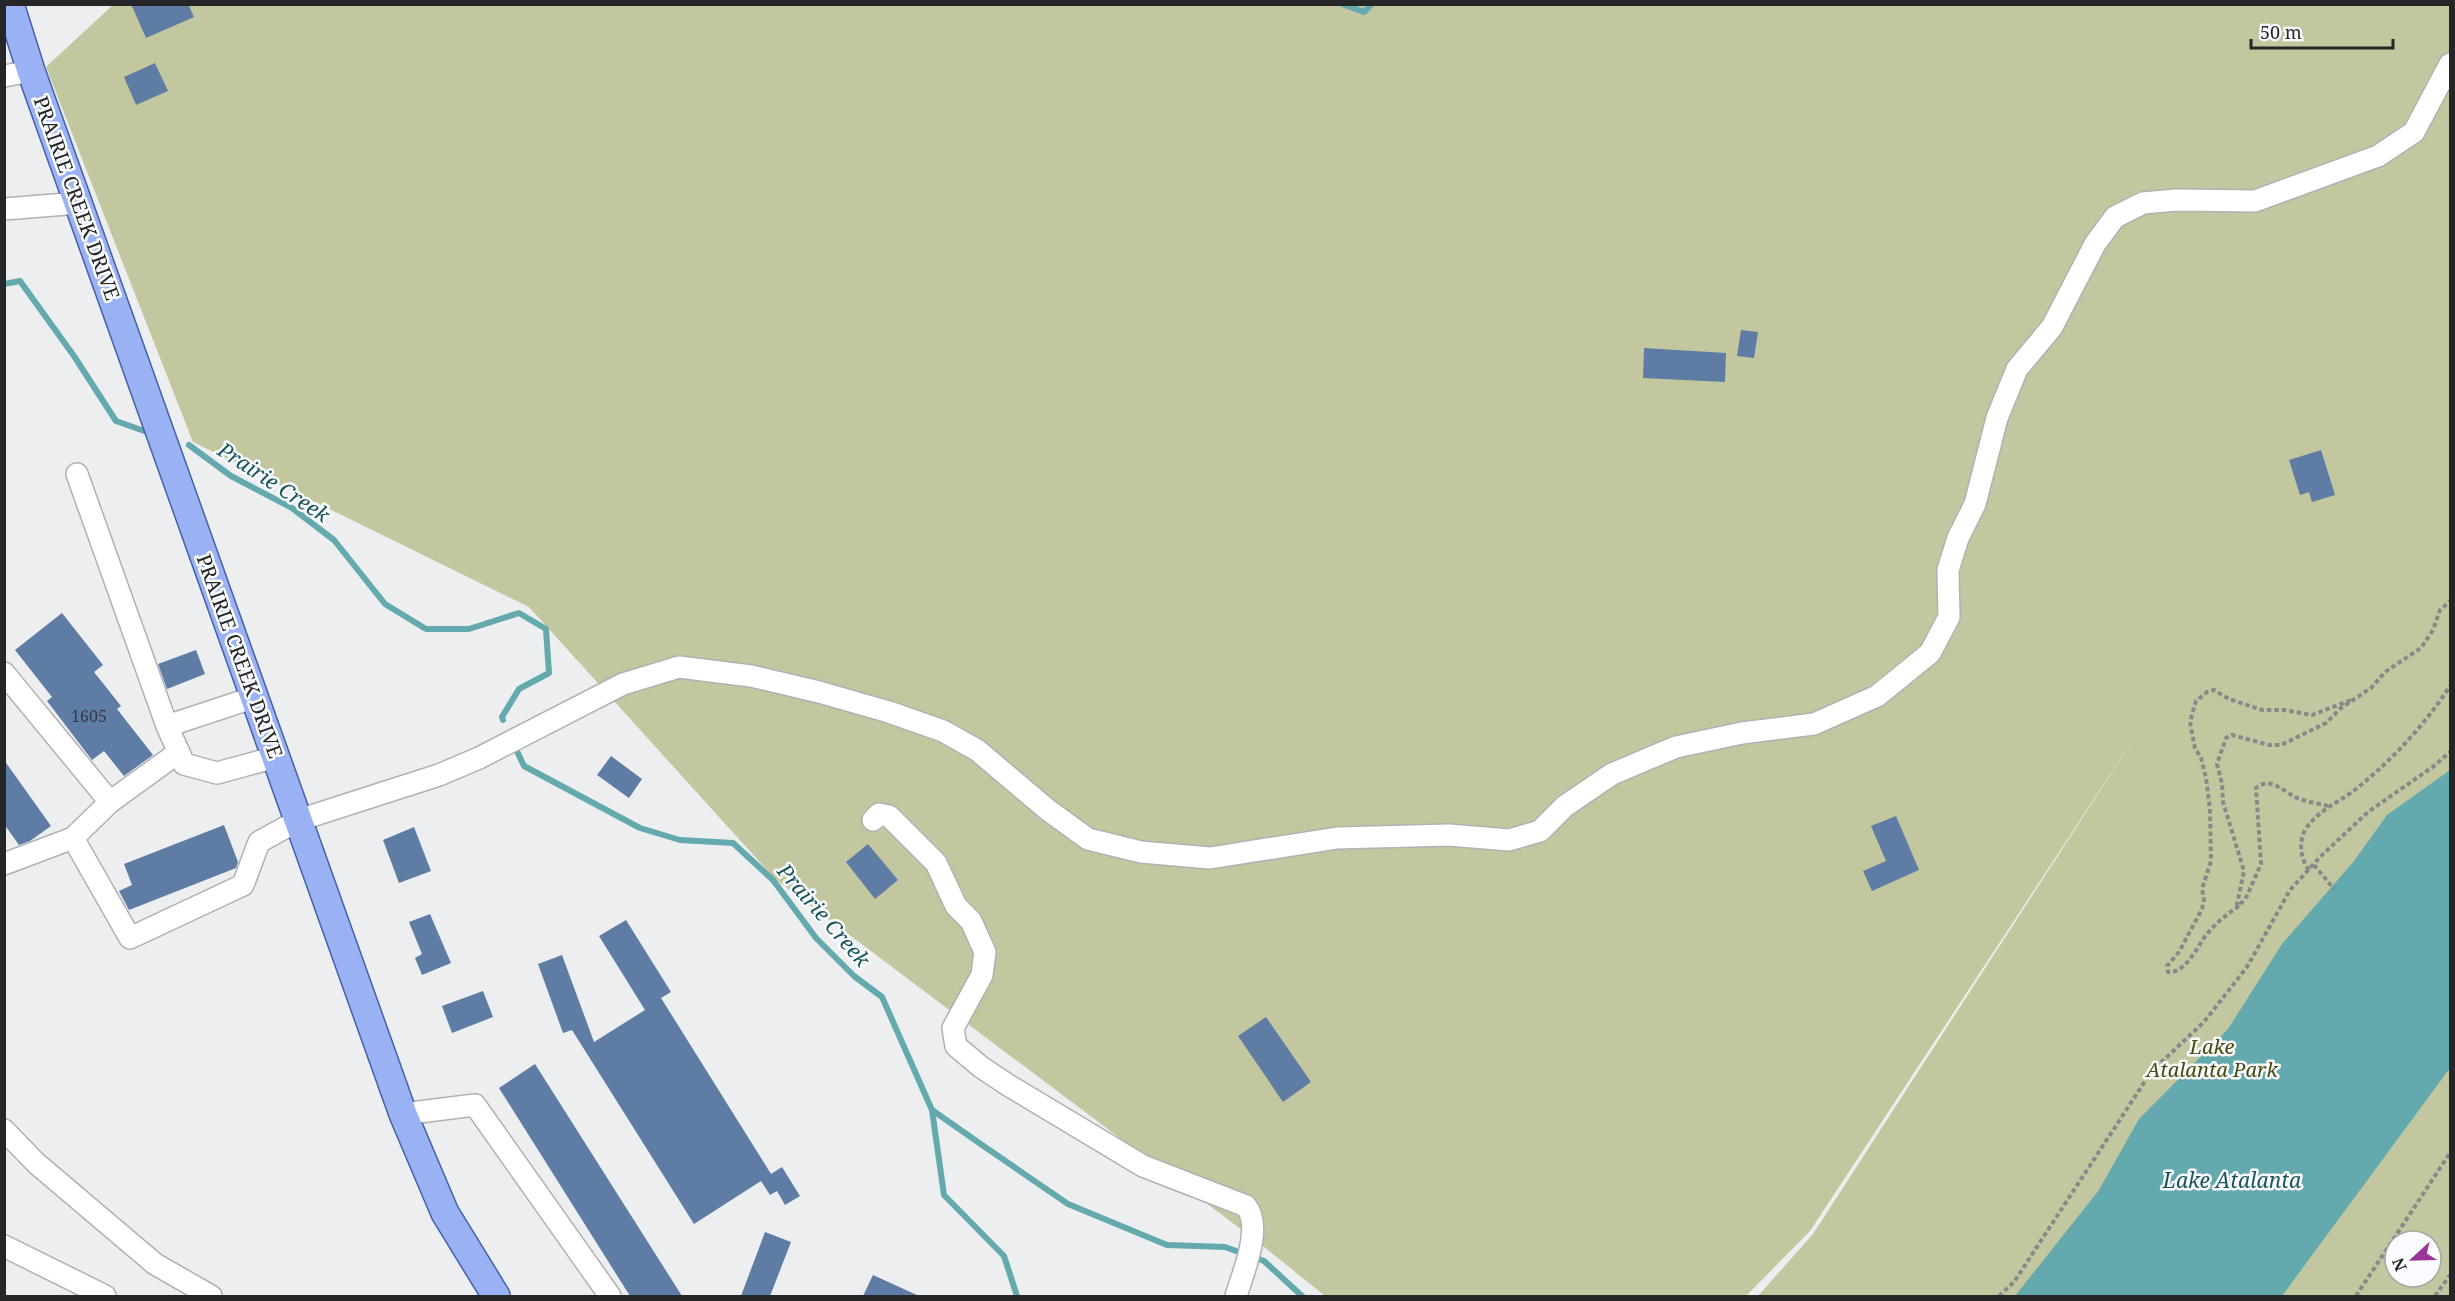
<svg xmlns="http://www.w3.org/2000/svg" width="2455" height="1301" viewBox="0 0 2455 1301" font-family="'Noto Serif',serif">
<rect width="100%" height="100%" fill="#eceef0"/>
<!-- green -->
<path fill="#c3c79f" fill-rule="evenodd" d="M114,4L2450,5V1296H1758L1813,1234L2142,726L1810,1231L1746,1296H1325L1258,1242L775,879L529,607L193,442L46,67ZM2395,1241H2431V1277H2395Z"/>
<!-- water -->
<path fill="#63a9ad" d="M2450,770V1068L2282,1296H2015L2099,1190L2139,1119L2228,1029L2282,944L2354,861L2387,815Z"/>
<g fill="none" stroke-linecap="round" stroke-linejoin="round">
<!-- stream -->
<g stroke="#63a9ad" stroke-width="6">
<path d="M1342,4L1364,12L1372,4"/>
<path d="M4,284L20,281L74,356L116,421L150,433"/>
<path d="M189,445L231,476L292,508L334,540L385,604L426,629H469L519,613L546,629L549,673L519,689L502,717L503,720"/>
<path d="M516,749L524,766L640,828L680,840L733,843L773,880L816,938L854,976L882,997L932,1110L985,1147L1068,1204L1167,1245L1225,1247L1264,1261L1302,1296"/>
<path d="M932,1110L944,1195L1004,1256L1017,1296"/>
</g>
</g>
<!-- building -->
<g fill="#5f7ca4">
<path d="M131,4H188L194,17L146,38Z"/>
<path d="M155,63L168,91L136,105L124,77Z"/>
<path d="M1741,330L1758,332L1754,358L1737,356Z"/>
<path d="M1644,348L1726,353L1725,382L1643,378Z"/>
<path d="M2321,450L2335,495L2312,502L2309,492L2300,495L2289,460Z"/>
<path d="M62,613L103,665L94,672L121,706L117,709L153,755L124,776L104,751L92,760L47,701L52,697L15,650Z"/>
<path d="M196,650L205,674L167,689L158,664Z"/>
<path d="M611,756L642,779L629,798L597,775Z"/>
<path d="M4,760L51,826L30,841L19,845L4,824Z"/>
<path d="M1896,816L1919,870L1872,891L1863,871L1886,861L1871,826Z"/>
<path d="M224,825L238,862L236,868L129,910L119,891L132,885L124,864Z"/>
<path d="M414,827L431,871L399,883L383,840Z"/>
<path d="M868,844L898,880L875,899L846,862Z"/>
<path d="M430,914L451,963L422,975L415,958L422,954L409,922Z"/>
<path d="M626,920L671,992L661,998L771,1174L782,1167L800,1196L785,1205L777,1191L770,1195L761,1181L694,1224L572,1030L563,1033L538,964L562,955L594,1042L645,1010L599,936Z"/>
<path d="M483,991L493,1017L452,1033L442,1006Z"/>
<path d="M1266,1017L1311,1082L1283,1102L1238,1036Z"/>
<path d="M535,1064L682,1296H630L499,1088Z"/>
<path d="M765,1232L791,1242L770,1296H741Z"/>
<path d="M873,1275L919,1296H863Z"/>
</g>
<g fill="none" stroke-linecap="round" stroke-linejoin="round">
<defs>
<g id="minor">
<path d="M4,76L31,71"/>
<path d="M4,209L79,203"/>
<path d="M77,474L167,726"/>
<path d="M4,673L110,802"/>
<path d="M255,697L167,726L184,764L217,773L276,757"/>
<path d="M873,820L879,814L889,816L936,863L956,906L971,921L985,952L982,975L953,1028L956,1046L981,1067L1008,1085L1143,1166L1246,1206C1263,1227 1243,1273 1236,1296"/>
<path d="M73,838L110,802L179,752"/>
<path d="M4,864L73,838L130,938L243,885L259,842L299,820L439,775L479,758L623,684L679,667L751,676L819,692L889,712L943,731L977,750L1048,810L1088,839L1141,852L1210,858L1337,838L1449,835L1509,840L1540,831L1565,806L1612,774L1676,747L1742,733L1814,724L1877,696L1930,653L1949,617L1948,570L1958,538L1975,504L1997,418L2017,369L2052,327L2095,244L2115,217L2143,203L2176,200L2255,201L2378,156L2414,132L2450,64"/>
<path d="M403,1114L475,1105L610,1296"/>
<path d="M4,1130L36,1163L155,1264L211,1296"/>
<path d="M4,1246L105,1296"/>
</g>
<path id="major" d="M10,4L31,71L403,1114L445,1213L496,1296"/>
</defs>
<!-- minor casing -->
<use href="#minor" stroke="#afb1b3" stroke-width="24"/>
<!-- major casing -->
<use href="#major" stroke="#4560a7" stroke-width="30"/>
<!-- path -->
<g stroke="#87898a" stroke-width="4" stroke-dasharray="4.5 3" stroke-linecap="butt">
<path d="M2328,806C2318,803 2305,802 2295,797C2283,791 2270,776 2256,788L2261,864L2247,896L2239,906L2237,904L2244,871L2223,802L2222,784L2217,764L2226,738L2232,735L2269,745H2281L2326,723L2341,708L2371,688L2385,672L2421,648L2433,630L2440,610L2450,601"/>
<path d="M2314,865L2334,889"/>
<path d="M2309,870C2300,859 2298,839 2307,827C2321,808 2344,800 2361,785C2396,756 2425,724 2450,686"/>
<path d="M2239,906C2227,914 2216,923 2207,934C2197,946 2187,973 2168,972L2167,966L2179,952L2202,909L2204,900L2202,889L2211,861L2210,809L2206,778L2201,758L2195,748L2190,722L2196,701L2207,692L2214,690L2229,699L2262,710H2284L2312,715L2351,700"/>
<path d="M1999,1296L2014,1282L2151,1072L2204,1022L2247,967L2290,890L2321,856L2368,812L2434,766L2450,752"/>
<path d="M2356,1296L2450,1153"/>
<path d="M2435,1296L2450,1275"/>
</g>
<!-- minor -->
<use href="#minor" stroke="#fff" stroke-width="21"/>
<!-- major -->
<use href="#major" stroke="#9ab2f4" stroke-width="27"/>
</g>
<g text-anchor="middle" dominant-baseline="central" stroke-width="5" stroke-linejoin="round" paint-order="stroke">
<!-- number labels -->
<g font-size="16" fill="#343c46">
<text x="89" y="716">1605</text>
</g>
<!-- street labels -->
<g font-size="20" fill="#252627" stroke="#f9fbfe">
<text transform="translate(77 198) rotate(70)">PRAIRIE CREEK DRIVE</text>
<text transform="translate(240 656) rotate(70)">PRAIRIE CREEK DRIVE</text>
</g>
<!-- park labels -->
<g font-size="20" font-style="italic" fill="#474a0b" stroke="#f9fbfe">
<text x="2212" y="1046">Lake<tspan x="2212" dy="23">Atalanta Park</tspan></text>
</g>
<!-- water labels -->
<g font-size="21" font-style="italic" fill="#195558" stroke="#f9fbfe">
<text transform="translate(274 482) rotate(33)">Prairie Creek</text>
<text transform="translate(824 915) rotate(49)">Prairie Creek</text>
<text x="2232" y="1180">Lake Atalanta</text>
</g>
</g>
<!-- border -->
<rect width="2455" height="1301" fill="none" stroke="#252627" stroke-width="12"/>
<!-- north arrow -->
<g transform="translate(2413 1259) rotate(248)"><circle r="28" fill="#f9fbfe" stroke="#a4a6a8" stroke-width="1.5"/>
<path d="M0-4.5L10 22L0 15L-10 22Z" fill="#9c3599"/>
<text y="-9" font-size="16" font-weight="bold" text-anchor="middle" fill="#252627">N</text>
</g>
<!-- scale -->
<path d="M2251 39v9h142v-9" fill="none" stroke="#252627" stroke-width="3"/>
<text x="2260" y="39" font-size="18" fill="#252627" stroke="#f9fbfe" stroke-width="4.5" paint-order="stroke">50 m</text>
</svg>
